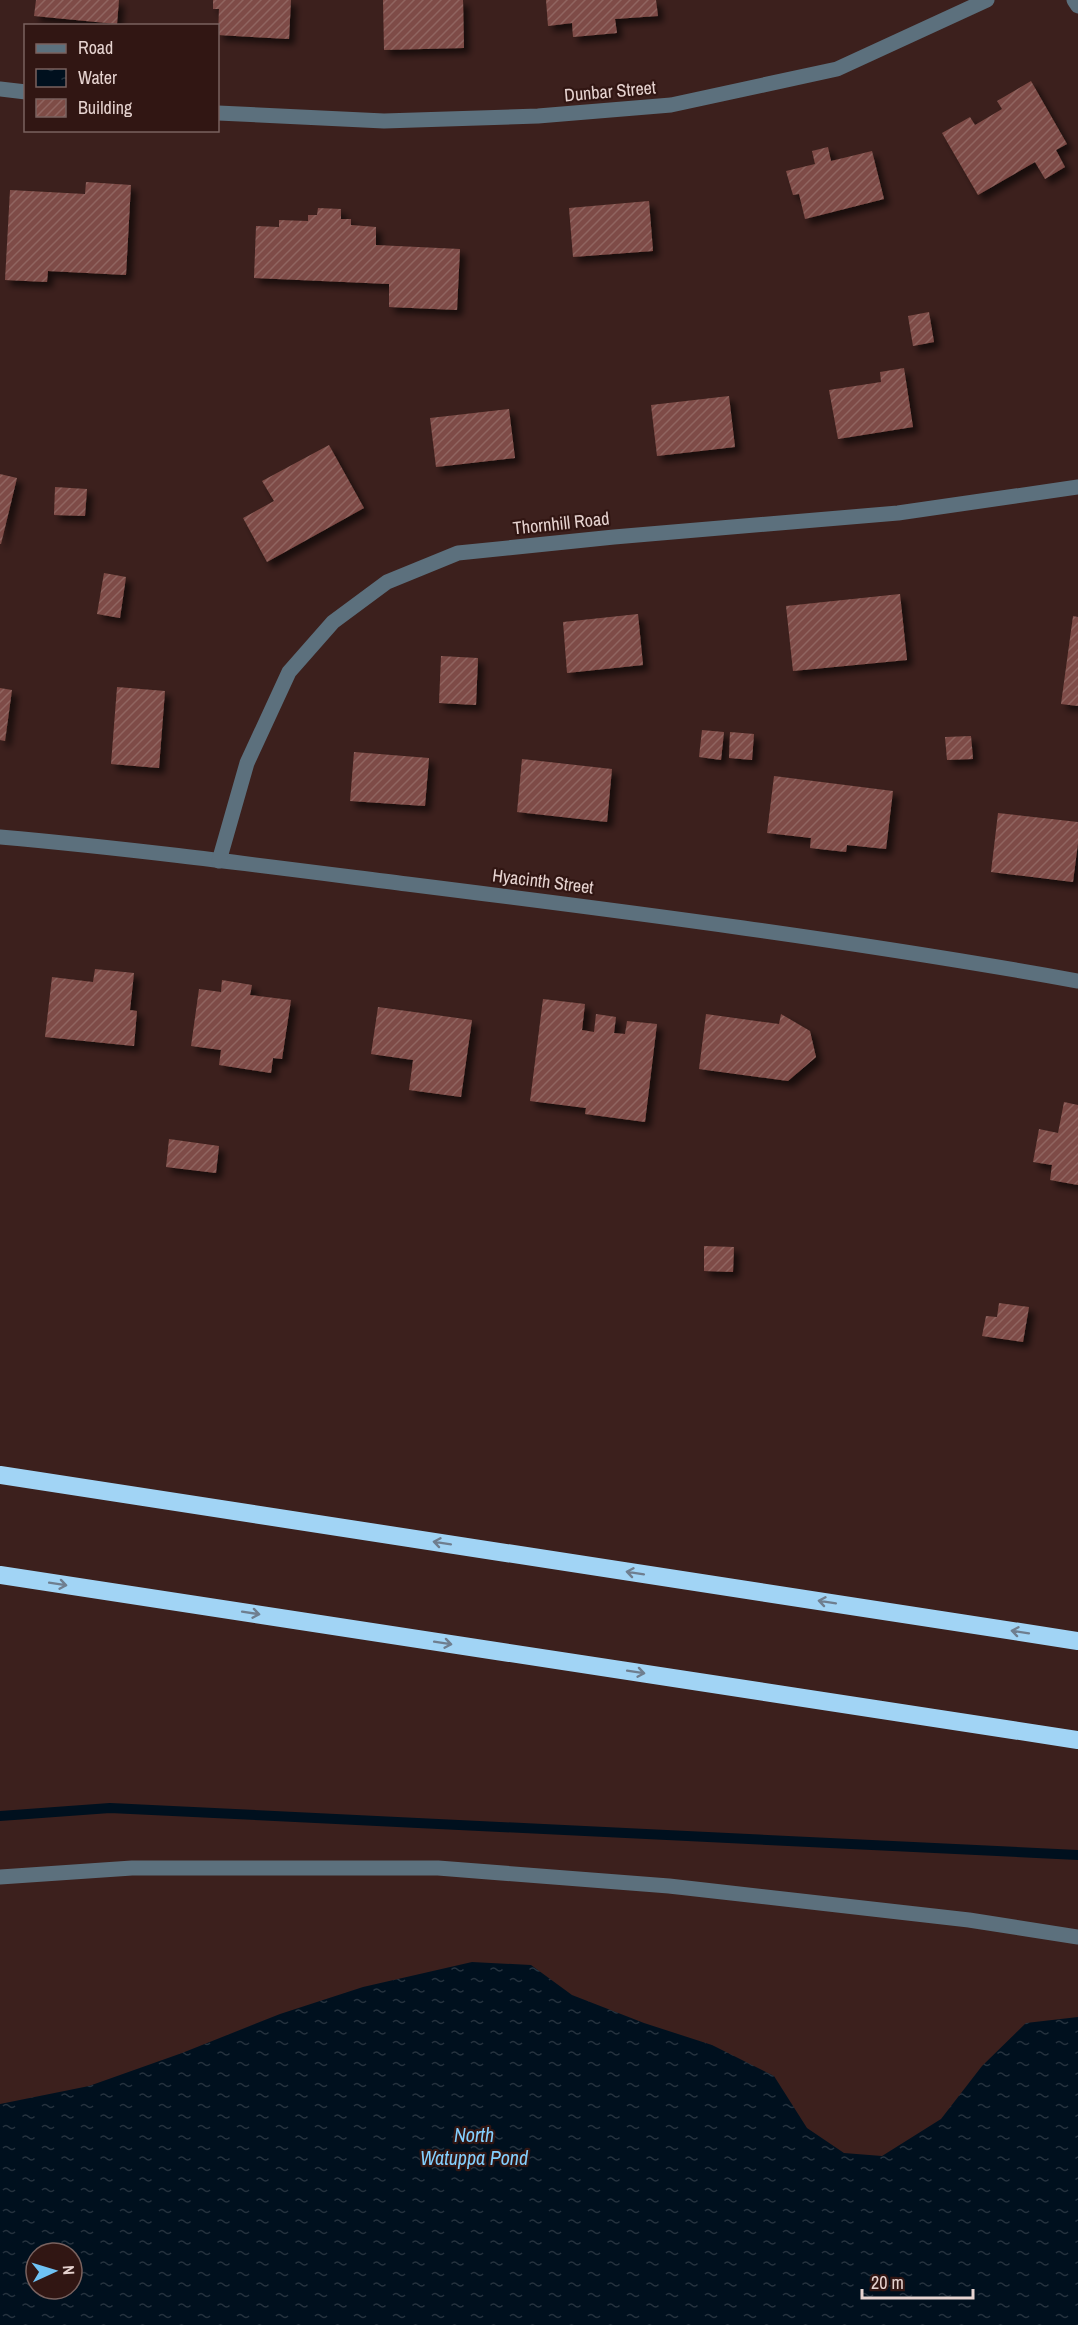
<svg xmlns="http://www.w3.org/2000/svg" width="1078" height="2325" viewBox="0 0 1078 2325" font-family="'Archivo Narrow',sans-serif">
<defs>
<pattern id="water-ripples" width="26" height="14" patternUnits="userSpaceOnUse" patternTransform="scale(1.5)"><rect width="26" height="14" fill="#00101e"/><path d="M2 4q2-2 4 0t4 0M15 11q2-2 4 0t4 0" fill="none" stroke="#25323e"/></pattern>
<pattern id="building-hatch" width="6" height="6" patternUnits="userSpaceOnUse" patternTransform="scale(1.5)"><rect width="6" height="6" fill="#7e4c46"/><path d="M-1 1l2-2M0 6l6-6M5 7l2-2" fill="none" stroke="#906560"/></pattern>
<filter id="shadow"><feDropShadow dx="5.5" dy="5.5" stdDeviation="3" flood-color="#0009"/></filter>
</defs>
<rect width="100%" height="100%" fill="#3c201d"/>
<!-- water -->
<path fill="url(#water-ripples)" fill-rule="evenodd" d="M472,1962L531,1965L572,1995L644,2023L712,2045L774,2076L807,2128L844,2153L882,2156L941,2119L982,2066L1026,2023L1078,2017V2325H0V2104L89,2086L182,2053L280,2014L363,1987ZM36,2253H72V2289H36Z"/>
<g fill="none" stroke-linecap="round" stroke-linejoin="round">
<!-- stream -->
<path stroke="#00101e" stroke-width="10" d="M0,1816L110,1808L1078,1855"/>
</g>
<!-- building -->
<g fill="url(#building-hatch)" filter="url(#shadow)">
<path d="M36,0H119L117,24L34,16Z"/>
<path d="M213,0H291L289,39L218,35L219,9H213Z"/>
<path d="M383,0H463L464,48L384,50Z"/>
<path d="M546,0H656L658,16L615,19L617,33L573,37L572,23L548,26Z"/>
<path d="M1031,81L1067,144L1056,150L1065,167L1045,179L1035,162L978,195L942,133L970,117L975,125L1002,109L997,101Z"/>
<path d="M828,147L831,161L872,151L884,199L805,219L799,194L793,195L786,171L815,164L812,151Z"/>
<path d="M86,182L131,185L126,275L48,271L47,282L5,280L10,190L85,194Z"/>
<path d="M649,201L653,251L573,257L569,208Z"/>
<path d="M318,208L341,209V219H351V225L376,227V245L460,249L457,310L389,307V284L254,278L256,226L279,227V220L308,221V215H317Z"/>
<path d="M929,312L934,342L913,346L908,316Z"/>
<path d="M904,368L913,427L838,439L829,390L881,382L880,372Z"/>
<path d="M729,396L735,447L657,456L651,405Z"/>
<path d="M509,409L515,458L436,467L430,418Z"/>
<path d="M329,445L364,508L267,562L243,518L274,501L262,481Z"/>
<path d="M0,474L17,478L1,544H0Z"/>
<path d="M55,487L87,489L85,516L54,515Z"/>
<path d="M104,573L126,577L120,618L97,614Z"/>
<path d="M900,594L907,660L793,671L786,606Z"/>
<path d="M638,614L643,665L567,673L563,622Z"/>
<path d="M1073,616L1078,617V706L1061,704Z"/>
<path d="M441,656L478,658L476,705L439,703Z"/>
<path d="M117,687L165,691L159,768L111,764Z"/>
<path d="M0,688L12,690L5,741L0,740Z"/>
<path d="M702,730L724,732L721,760L699,757Z"/>
<path d="M730,732L754,734L752,760L729,758Z"/>
<path d="M971,736L973,759L947,760L945,737Z"/>
<path d="M354,752L429,758L425,806L350,801Z"/>
<path d="M522,759L612,769L607,822L517,812Z"/>
<path d="M774,776L893,791L886,849L847,845L846,852L810,848L811,838L767,833Z"/>
<path d="M998,813L1078,822V843L1073,882L991,872Z"/>
<path d="M95,969L134,973L130,1010L137,1011L134,1046L45,1037L52,977L93,982Z"/>
<path d="M222,980L252,985L250,995L291,1000L282,1059L273,1058L271,1073L219,1065L221,1050L191,1046L199,989L221,992Z"/>
<path d="M543,999L585,1004L582,1030L594,1032L596,1014L616,1017L614,1033L625,1034L627,1021L657,1024L645,1122L585,1114L586,1108L530,1101Z"/>
<path d="M378,1007L472,1020L461,1097L409,1090L413,1060L371,1054Z"/>
<path d="M706,1014L779,1024L781,1014L810,1031L816,1057L788,1081L699,1069Z"/>
<path d="M1064,1102L1078,1105V1185L1050,1180L1052,1165L1033,1162L1039,1129L1058,1133Z"/>
<path d="M169,1139L219,1146L216,1173L166,1167Z"/>
<path d="M704,1246L734,1247L733,1272L704,1271Z"/>
<path d="M999,1303L1029,1307L1023,1342L982,1336L986,1316L997,1317Z"/>
</g>
<g fill="none" stroke-linecap="round" stroke-linejoin="round">
<!-- minor -->
<g stroke="#5c707d" stroke-width="15">
<path d="M1074,0L1078,6"/>
<path d="M0,89L26,92"/>
<path d="M218,113L384,121L538,116L671,105L837,69L987,0"/>
<path d="M0,837C136,849 272,867 407,884C631,912 856,941 1078,981"/>
<path d="M219,861L247,763L289,672L333,622L387,582L458,553L614,537L898,513L1078,487"/>
<path d="M0,1877L132,1868H438L669,1886L969,1920L1078,1937"/>
</g>
<!-- highway -->
<g stroke="#a1d4f5" stroke-width="18">
<path d="M0,1475L1078,1641"/>
<path d="M0,1575L1078,1740"/>
</g>
</g>
<!-- one-way arrows -->
<defs><path id="oneway-shaft" d="M-6 0H5M1.5-3L5.5 0L1.5 3" fill="none" stroke-width="1.6" stroke-linecap="round" stroke-linejoin="round" transform="scale(1.5)"/></defs>
<g stroke="#6f7e8f">
<use href="#oneway-shaft" transform="translate(442 1543) rotate(-171)"/>
<use href="#oneway-shaft" transform="translate(635 1573) rotate(-171)"/>
<use href="#oneway-shaft" transform="translate(58 1584) rotate(9)"/>
<use href="#oneway-shaft" transform="translate(827 1602) rotate(-171)"/>
<use href="#oneway-shaft" transform="translate(251 1613) rotate(9)"/>
<use href="#oneway-shaft" transform="translate(1020 1632) rotate(-171)"/>
<use href="#oneway-shaft" transform="translate(443 1643) rotate(9)"/>
<use href="#oneway-shaft" transform="translate(636 1672) rotate(9)"/>
</g>
<g text-anchor="middle" dominant-baseline="central" stroke-width="4.5" stroke-linejoin="round" paint-order="stroke">
<!-- street labels -->
<g font-size="18" fill="#e6d3d0" stroke="#311613">
<text transform="translate(610 91) rotate(-5)">Dunbar Street</text>
<text transform="translate(561 523) rotate(-6)">Thornhill Road</text>
<text transform="translate(543 881) rotate(7)">Hyacinth Street</text>
</g>
<!-- water labels -->
<g font-size="20" font-style="italic" fill="#84d0ff" stroke="#311613">
<text x="474" y="2134">North<tspan x="474" dy="23">Watuppa Pond</tspan></text>
</g>
</g>
<!-- legend -->
<rect x="24" y="24" width="195" height="108" fill="#311613" stroke="#79625f" stroke-width="1.5"/>
<rect x="36" y="44" width="30" height="9" fill="#5c707d" stroke="#79625f" stroke-width="1.5"/>
<text x="78" y="54" font-size="18" fill="#e6d3d0">Road</text>
<rect x="36" y="69" width="30" height="18" fill="url(#water-ripples)" stroke="#79625f" stroke-width="1.5"/>
<text x="78" y="84" font-size="18" fill="#e6d3d0">Water</text>
<rect x="36" y="99" width="30" height="18" fill="url(#building-hatch)" stroke="#79625f" stroke-width="1.5"/>
<text x="78" y="114" font-size="18" fill="#e6d3d0">Building</text>
<!-- north arrow -->
<g transform="translate(54 2271) rotate(86)"><circle r="28" fill="#311613" stroke="#79625f" stroke-width="1.5"/>
<path d="M0-4.5L10 22L0 15L-10 22Z" fill="#6fc2f4"/>
<text y="-9" font-size="16" font-weight="bold" text-anchor="middle" fill="#e6d3d0">N</text>
</g>
<!-- scale -->
<path d="M862 2289v9h111v-9" fill="none" stroke="#e6d3d0" stroke-width="3"/>
<text x="871" y="2289" font-size="18" fill="#e6d3d0" stroke="#311613" stroke-width="4.5" paint-order="stroke">20 m</text>
</svg>
